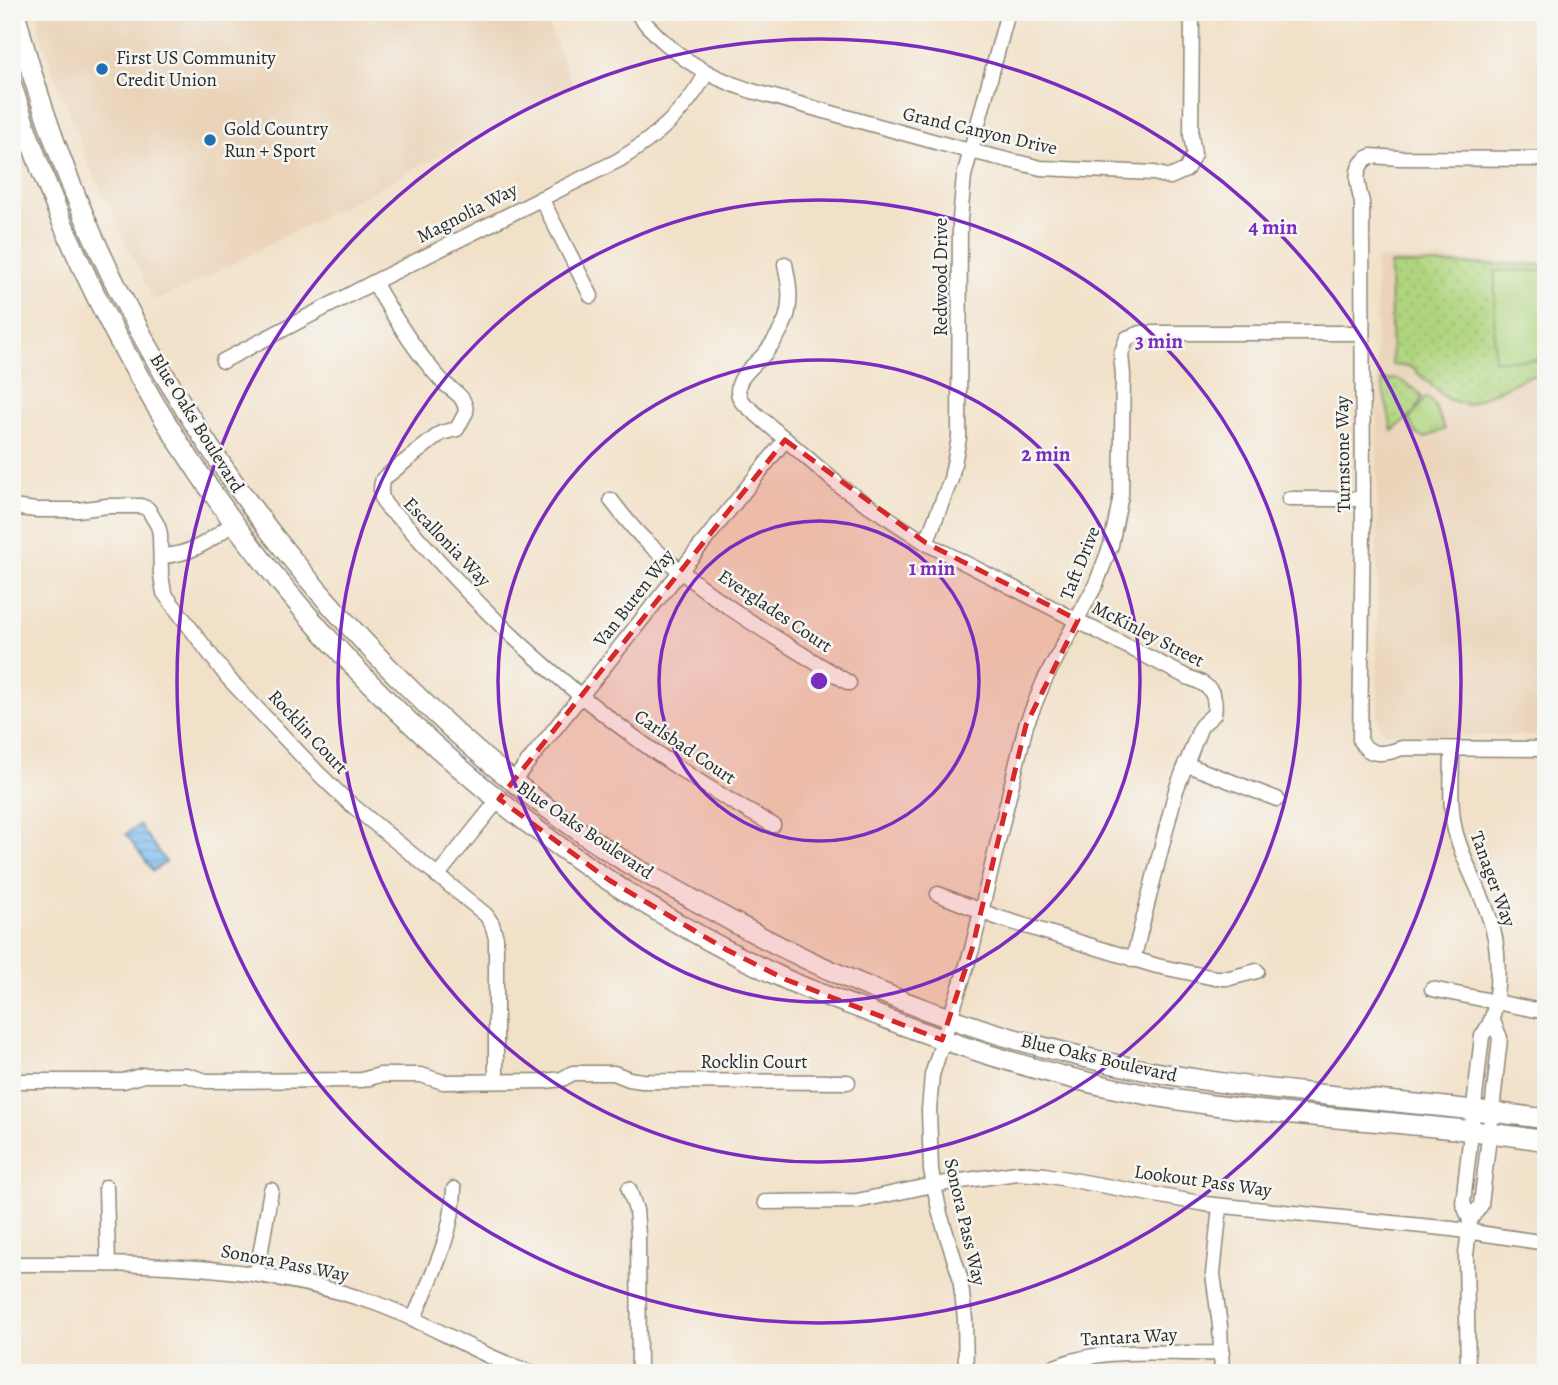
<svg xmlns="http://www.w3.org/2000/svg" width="1558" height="1385" viewBox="0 0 1558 1385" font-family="Alegreya,serif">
<defs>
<pattern id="grass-dots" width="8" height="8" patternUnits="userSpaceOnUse" patternTransform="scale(1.75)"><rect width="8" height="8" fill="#afd47d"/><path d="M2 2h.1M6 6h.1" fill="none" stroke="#97b66c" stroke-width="1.8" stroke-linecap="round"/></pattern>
<pattern id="park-tufts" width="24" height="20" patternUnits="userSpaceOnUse" patternTransform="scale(1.75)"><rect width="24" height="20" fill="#afd47d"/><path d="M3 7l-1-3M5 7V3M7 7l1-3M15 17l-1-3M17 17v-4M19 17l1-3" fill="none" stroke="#97b66c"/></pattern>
<pattern id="water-rules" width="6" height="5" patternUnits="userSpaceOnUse" patternTransform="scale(1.75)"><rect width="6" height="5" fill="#7bbbf0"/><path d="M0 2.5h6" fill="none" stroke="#6598c3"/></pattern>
</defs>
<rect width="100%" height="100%" fill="#f6f6f2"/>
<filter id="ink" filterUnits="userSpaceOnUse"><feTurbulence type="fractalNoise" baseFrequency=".0143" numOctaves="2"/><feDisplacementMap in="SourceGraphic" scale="14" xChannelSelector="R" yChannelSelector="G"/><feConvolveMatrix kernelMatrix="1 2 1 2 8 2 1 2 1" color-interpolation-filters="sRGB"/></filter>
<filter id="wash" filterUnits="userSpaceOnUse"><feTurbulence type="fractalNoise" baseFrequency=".00686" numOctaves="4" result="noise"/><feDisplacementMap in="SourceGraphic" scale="28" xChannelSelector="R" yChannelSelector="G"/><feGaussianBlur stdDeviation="1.57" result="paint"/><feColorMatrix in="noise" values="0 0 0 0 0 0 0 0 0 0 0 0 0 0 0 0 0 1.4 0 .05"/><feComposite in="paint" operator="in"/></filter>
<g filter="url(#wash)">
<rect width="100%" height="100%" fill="#f2e1c9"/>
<!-- built -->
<g fill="#ead3b8">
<path d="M37,12H544L573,86L192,285L154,301L90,168L40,37Z"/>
<path d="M1376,259L1546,261V736L1394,735L1383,730L1378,722Z"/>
</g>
<!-- grass -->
<g fill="url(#grass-dots)" stroke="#6d8054" stroke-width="2">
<path d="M1390,264L1546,265V374L1529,376L1467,405L1447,399L1411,367L1392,365Z"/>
<path d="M1398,379L1415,389L1422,397L1414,413L1392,431C1390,413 1383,398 1382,380Z"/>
</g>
<!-- park -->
<path fill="url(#park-tufts)" stroke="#6d8054" stroke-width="2" d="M1426,397L1433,402L1445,429L1425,438L1417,435L1409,420Z"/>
<!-- pitch -->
<path fill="#afd47d" stroke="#6d8054" stroke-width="2" d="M1495,271H1546V360H1494Z"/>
<!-- water -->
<path fill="url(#water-rules)" stroke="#53738e" stroke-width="2" d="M139,825L166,862L153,871L126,834Z"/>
</g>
<g filter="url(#ink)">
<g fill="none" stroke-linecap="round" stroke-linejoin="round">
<defs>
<g id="street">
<path d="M636,12C668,52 704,76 752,91L954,147L1041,168L1154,173L1170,177L1186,170L1194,154L1191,135L1192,12"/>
<path d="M1546,159L1399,158L1371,156C1352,165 1357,185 1362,202L1363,527L1360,740C1369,758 1386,754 1402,748L1546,749"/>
<path d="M541,198L591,296"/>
<path d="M785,264C789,283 792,300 786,319C781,331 774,342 766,352C755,366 728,381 742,402L841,487L926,543L1187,677C1207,683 1218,692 1214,714L1201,726L1176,790L1133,960"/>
<path d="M374,282C393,316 414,350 441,380C452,392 465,394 466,412L457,429L441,433L383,479C376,499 387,509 402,520C435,557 468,594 504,628C585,705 675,772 773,825"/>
<path d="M223,361L374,282L619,160C656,137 685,112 706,74"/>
<path d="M1289,499H1362"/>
<path d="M611,500C622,514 633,529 646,541C706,598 779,640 849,683"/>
<path d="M12,507L36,510H78L107,506H141L148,509L158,526L160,534L161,575L164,593L228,678L318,773L347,801L486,915L492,924L496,938V1081"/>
<path d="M926,543L951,479L959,438L960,219L964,176L1008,12"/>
<path d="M161,556C191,555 210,541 233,523"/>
<path d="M1452,749C1452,776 1449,804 1455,830C1462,859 1477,883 1487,911C1497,935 1499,960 1497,985C1495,1007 1495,1018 1482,1036L1463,1203L1470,1220"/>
<path d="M1185,764L1277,799"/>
<path d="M513,781L785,440"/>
<path d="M437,876L499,799"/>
<path d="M938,894L996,917L1157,966L1215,978H1230L1257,971"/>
<path d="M1432,989L1546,1012"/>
<path d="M12,1081H123L144,1075H187L206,1081L362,1080L380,1075H421L443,1082L545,1081L562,1079L573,1073H614L629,1079L642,1081L848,1082"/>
<path d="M106,1187L108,1264"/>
<path d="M629,1189L636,1210L638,1235L639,1373"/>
<path d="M765,1202L857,1201L933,1185L1017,1173L1045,1175L1205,1204L1452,1229L1546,1243"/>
<path d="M1220,1206L1213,1274L1220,1326L1222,1373"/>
<path d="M12,1264C139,1264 250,1261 372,1302C428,1321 477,1356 534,1373"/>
<path d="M257,1273L271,1190"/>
<path d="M413,1320C431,1277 453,1236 454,1189"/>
<path d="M966,1373L965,1319L960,1277L940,1214L931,1170L929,1110L932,1075L972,949L1026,725L1044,681L1096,584L1111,545L1121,495L1123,375L1121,354L1127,338L1141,333H1362"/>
<path d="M1041,1373C1102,1343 1157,1355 1222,1353"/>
<path d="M1468,1373L1466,1255L1470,1220L1481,1205L1492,1111L1500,1038L1493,1021"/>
</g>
<g id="secondary">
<path d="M15,12C80,269 219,500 406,685C471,750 543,810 621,859C644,874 669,885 692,899C813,969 943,1024 1079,1056C1232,1094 1390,1097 1546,1119"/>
<path d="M12,86C132,471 417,808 785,979C809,990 834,999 859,1008C943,1042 1029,1070 1118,1089C1259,1119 1404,1118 1546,1141"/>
</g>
</defs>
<!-- street casing -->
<use href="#street" stroke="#8e867a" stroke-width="17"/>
<!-- secondary casing -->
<use href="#secondary" stroke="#8e867a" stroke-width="22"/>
<!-- street -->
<use href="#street" stroke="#fff" stroke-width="14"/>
<!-- secondary -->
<use href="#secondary" stroke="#fff" stroke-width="19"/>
</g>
</g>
<!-- marked area -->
<path fill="#d62828" fill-opacity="0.2" stroke="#d62828" stroke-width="5" stroke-dasharray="14 9" stroke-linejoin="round" d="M785,440L926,543L1078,620L1026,725L972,949L942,1040L787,980L727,950L609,880L499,799Z"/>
<!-- distance rings -->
<g fill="none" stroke="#7b2cbf" stroke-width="3.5">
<circle cx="819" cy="681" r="160"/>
<circle cx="819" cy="681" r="321"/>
<circle cx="819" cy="681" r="481"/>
<circle cx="819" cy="681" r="642"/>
</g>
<!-- markers -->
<g fill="#1f6fb2" stroke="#f6f6f2" stroke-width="2.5">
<circle cx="102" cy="69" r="7"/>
<circle cx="210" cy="140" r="7"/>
</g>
<g text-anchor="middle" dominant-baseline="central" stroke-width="5" stroke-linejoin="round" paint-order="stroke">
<!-- poi labels -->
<g font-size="19" fill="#2b2b2b" stroke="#f6f6f2" text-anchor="start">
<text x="116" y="58">First US Community<tspan x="116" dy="22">Credit Union</tspan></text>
<text x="224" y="129">Gold Country<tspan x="224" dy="22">Run + Sport</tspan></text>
</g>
<!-- street labels -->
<g font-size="19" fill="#2b2b2b" stroke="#f6f6f2">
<text transform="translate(980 131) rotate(13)">Grand Canyon Drive</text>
<text transform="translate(467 213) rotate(-27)">Magnolia Way</text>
<text transform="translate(941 277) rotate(-90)">Redwood Drive</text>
<text transform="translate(197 423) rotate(58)">Blue Oaks Boulevard</text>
<text transform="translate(1343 454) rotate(-91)">Turnstone Way</text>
<text transform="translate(447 542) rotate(46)">Escallonia Way</text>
<text transform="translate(1080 563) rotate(-68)">Taft Drive</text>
<text transform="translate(634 598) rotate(-52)">Van Buren Way</text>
<text transform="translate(775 611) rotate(34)">Everglades Court</text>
<text transform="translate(1148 634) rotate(27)">McKinley Street</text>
<text transform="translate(308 732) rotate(47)">Rocklin Court</text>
<text transform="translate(685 747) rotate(34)">Carlsbad Court</text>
<text transform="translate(585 830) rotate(34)">Blue Oaks Boulevard</text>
<text transform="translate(1493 879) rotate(70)">Tanager Way</text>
<text transform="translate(1099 1058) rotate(13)">Blue Oaks Boulevard</text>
<text x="754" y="1062">Rocklin Court</text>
<text transform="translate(1203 1181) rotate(8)">Lookout Pass Way</text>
<text transform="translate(965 1222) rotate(77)">Sonora Pass Way</text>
<text transform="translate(285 1263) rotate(11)">Sonora Pass Way</text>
<text transform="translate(1129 1337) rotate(-3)">Tantara Way</text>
</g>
</g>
<circle cx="819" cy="681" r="10" fill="#7b2cbf" stroke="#f6f6f2" stroke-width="3.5"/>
<g font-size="21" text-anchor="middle" font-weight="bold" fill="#7b2cbf" stroke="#f6f6f2" stroke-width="5" stroke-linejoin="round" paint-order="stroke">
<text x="1273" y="234">4 min</text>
<text x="1159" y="348">3 min</text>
<text x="1046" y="461">2 min</text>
<text x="932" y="575">1 min</text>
</g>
<!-- margin -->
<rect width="1558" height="1385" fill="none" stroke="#f6f6f2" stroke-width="42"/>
</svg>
